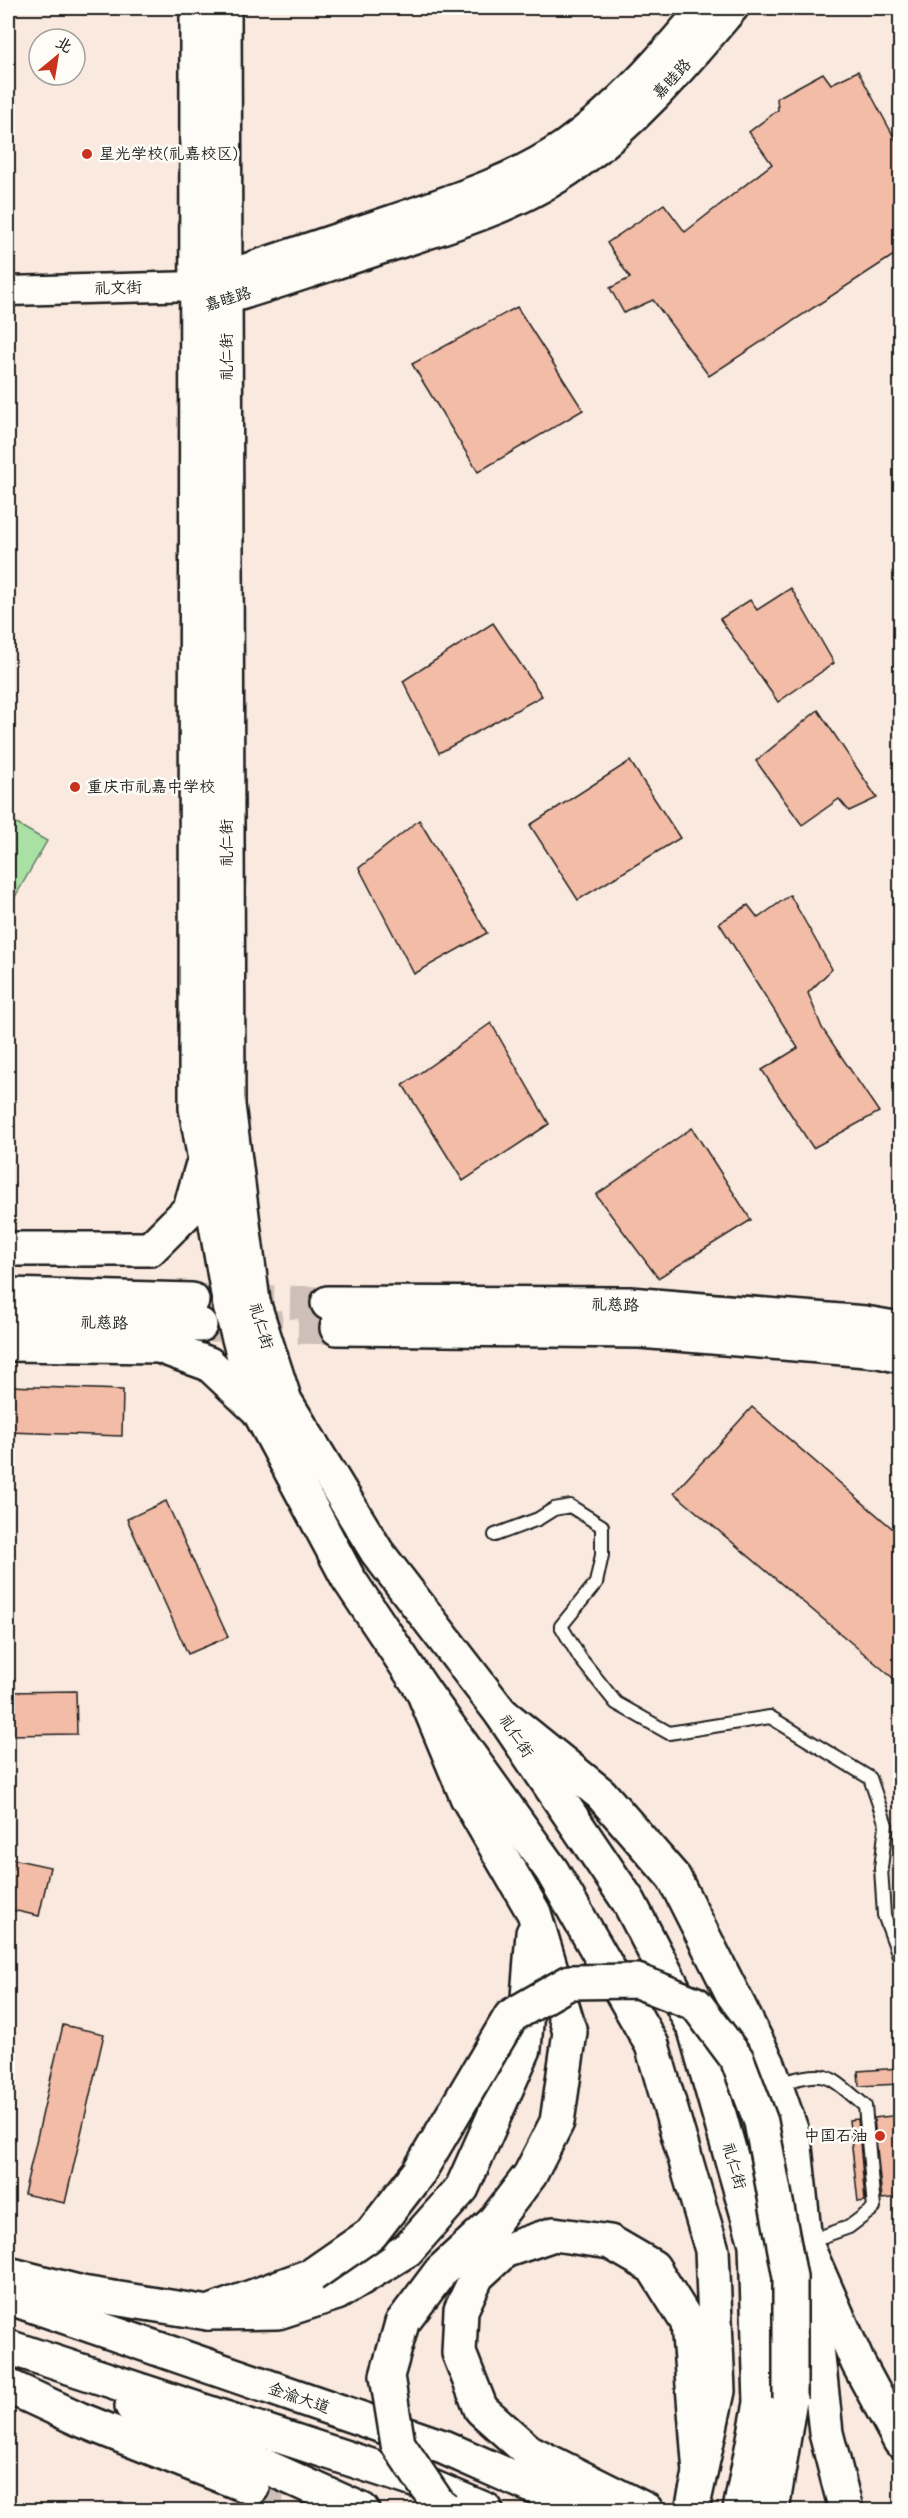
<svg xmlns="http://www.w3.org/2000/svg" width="908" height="2518" viewBox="0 0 908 2518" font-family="'Comic Neue','LXGW WenKai TC',sans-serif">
<rect width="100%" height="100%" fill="#fae9df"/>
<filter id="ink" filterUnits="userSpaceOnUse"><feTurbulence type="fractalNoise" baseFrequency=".0167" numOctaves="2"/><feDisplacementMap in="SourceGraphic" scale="12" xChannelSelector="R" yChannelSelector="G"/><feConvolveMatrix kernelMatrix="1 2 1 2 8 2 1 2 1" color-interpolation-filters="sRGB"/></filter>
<g filter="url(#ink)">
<!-- green -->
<path fill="#a9e0a4" stroke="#627e60" stroke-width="1.5" d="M8,819L47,841L8,909Z"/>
<!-- building -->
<g fill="#f2bca6" stroke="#1c1c1c" stroke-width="1.5">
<path d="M858,71L900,148V251L709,376L653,300L624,313L610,288L630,278L607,243L664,204L685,232L772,164L749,132L778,110L777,98L823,73L831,84Z"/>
<path d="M517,307L583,410L478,472L412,364Z"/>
<path d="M791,588L834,663L778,702L720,619L750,600L757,610Z"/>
<path d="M493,623L542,696L439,753L403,681Z"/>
<path d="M818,710L877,798L849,811L839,799L802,825L756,761Z"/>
<path d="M630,761L680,838L578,900L530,825Z"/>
<path d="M419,820L487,933L414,974L359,868Z"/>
<path d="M790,895L832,969L808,993L822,1028L879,1112L813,1148L762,1070L798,1048L719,923L748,905L758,918Z"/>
<path d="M491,1023L549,1124L463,1181L403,1085Z"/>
<path d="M692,1128L751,1220L658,1278L596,1195Z"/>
<path d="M8,1386L123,1390L122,1436L8,1432Z"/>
<path d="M752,1407L900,1535V1684L674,1493Z"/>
<path d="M166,1501L228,1637L188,1654L127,1519Z"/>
<path d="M76,1691L77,1734L8,1735V1692Z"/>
<path d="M8,1858L50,1867L39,1916L8,1909Z"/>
<path d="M63,2025L104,2034L65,2203L24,2194Z"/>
<path d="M900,2068V2084L859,2086L858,2071Z"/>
<path d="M900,2115V2197L882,2199L874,2118Z"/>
<path d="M858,2119L865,2201L858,2202L849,2120Z"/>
</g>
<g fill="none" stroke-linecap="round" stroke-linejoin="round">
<!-- secondary-tunnel -->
<g stroke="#cec0b8" stroke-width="33" stroke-dasharray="33 16" stroke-linecap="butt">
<path d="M192,1300L328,1303"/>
<path d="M200,1325L337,1328"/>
</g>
<!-- trunk-tunnel -->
<path stroke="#cec0b8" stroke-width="33" stroke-dasharray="33 16" stroke-linecap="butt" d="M252,2488L310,2510"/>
<defs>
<g id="service">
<path d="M495,1535L538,1519L554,1509L570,1506L602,1526V1555L596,1583L561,1626L580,1658L616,1703L669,1733L770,1717L870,1778L886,1825L881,1868L884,1915L900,1958"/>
<path d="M776,2084C828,2070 825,2072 865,2106L874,2208L849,2227L807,2242"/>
</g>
<g id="tertiary">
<path d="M210,289L226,275C282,256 338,238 394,219C452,199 513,180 564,145C618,107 660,58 702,8"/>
<path d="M8,291L197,286L217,279"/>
<path d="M205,306C265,289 324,268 383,249C450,227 521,207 578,165C639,121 686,64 734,8"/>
</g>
<g id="secondary">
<path d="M8,1295L192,1300"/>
<path d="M328,1303L629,1304L865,1323L900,1329"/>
<path d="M8,1320L200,1325"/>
<path d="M337,1328L640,1331L879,1351L900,1356"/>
</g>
<g id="primary">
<path d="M197,8L196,1108L230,1306L259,1411L348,1578L422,1689L552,1871L652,2045L712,2250L718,2391L692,2510"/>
<path d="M224,8L228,1105L253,1302L285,1401L377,1552L501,1713L629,1902L695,2030L756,2244L761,2403L740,2510"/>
<path d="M8,1249H150L190,1209L202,1167"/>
<path d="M8,1344L159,1346L209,1364L259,1411"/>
</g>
<g id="trunk">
<path d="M501,1713L601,1794L674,1878L768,2064L794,2138L805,2242L858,2363L900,2441"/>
<path d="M8,2274L82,2293L208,2313L312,2275"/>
<path d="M810,2279L826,2433L846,2510"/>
<path d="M8,2297L443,2447L586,2510"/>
<path d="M208,2313L278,2312L337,2293L407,2250L462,2188L524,2049L533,1933"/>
<path d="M402,2323L441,2271L493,2223L530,2175L557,2122L570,2032L534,1913L467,1797L422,1689"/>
<path d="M8,2347L420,2482L486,2510"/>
<path d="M8,2386L79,2419L252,2488"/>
<path d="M132,2406L362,2510"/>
<path d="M646,2510L528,2451L481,2409L459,2353L461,2310L477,2276L504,2251L554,2234L610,2242L653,2267L688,2323L700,2473"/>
<path d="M772,2510L790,2399"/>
</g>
</defs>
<!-- service casing -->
<use href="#service" stroke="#1c1c1c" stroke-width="16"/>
<!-- tertiary casing -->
<use href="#tertiary" stroke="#1c1c1c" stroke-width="33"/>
<!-- secondary casing -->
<use href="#secondary" stroke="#1c1c1c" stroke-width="38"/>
<!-- primary casing -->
<use href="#primary" stroke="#1c1c1c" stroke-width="38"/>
<!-- trunk casing -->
<use href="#trunk" stroke="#1c1c1c" stroke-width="38"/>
<!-- service -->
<use href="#service" stroke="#fdfcf7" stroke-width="12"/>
<!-- tertiary -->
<use href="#tertiary" stroke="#fdfcf7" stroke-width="28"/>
<!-- secondary -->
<use href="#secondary" stroke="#fdfcf7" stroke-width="33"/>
<!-- primary -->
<use href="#primary" stroke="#fdfcf7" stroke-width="33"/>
<!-- trunk -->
<use href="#trunk" stroke="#fdfcf7" stroke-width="33"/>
<defs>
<g id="trunk-bridge">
<path d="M312,2275L371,2234L419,2172L511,2016L570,1982L637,1981L696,2004L737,2059L761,2122L790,2277V2399"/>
<path d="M402,2323L387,2376L398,2444L439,2505L446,2510"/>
</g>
</defs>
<!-- trunk-bridge casing -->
<use href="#trunk-bridge" stroke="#1c1c1c" stroke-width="38" stroke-linecap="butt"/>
<!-- trunk-bridge -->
<use href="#trunk-bridge" stroke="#fdfcf7" stroke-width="33"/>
</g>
</g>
<!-- markers -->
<g fill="#c8321e" stroke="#fdfcf7" stroke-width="2">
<circle cx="87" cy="154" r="6"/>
<circle cx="75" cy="787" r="6"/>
<circle cx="880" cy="2136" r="6"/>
</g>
<g text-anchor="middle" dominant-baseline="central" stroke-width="5" stroke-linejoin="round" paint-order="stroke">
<!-- street labels -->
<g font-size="16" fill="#1c1c1c" stroke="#fdfcf7">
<text transform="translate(672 79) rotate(-47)">嘉睦路</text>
<text transform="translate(118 288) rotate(-2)">礼文街</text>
<text transform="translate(228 299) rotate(-17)">嘉睦路</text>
<text transform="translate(227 357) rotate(-90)">礼仁街</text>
<text transform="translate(227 843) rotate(-90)">礼仁街</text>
<text transform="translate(615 1305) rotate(1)">礼慈路</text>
<text transform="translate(104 1323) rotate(1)">礼慈路</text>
<text transform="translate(261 1326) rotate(73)">礼仁街</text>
<text transform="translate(516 1736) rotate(56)">礼仁街</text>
<text transform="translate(734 2166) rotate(74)">礼仁街</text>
<text transform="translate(299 2398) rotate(19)">金渝大道</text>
</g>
<!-- poi labels -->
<g font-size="16" fill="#1c1c1c" stroke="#fdfcf7" text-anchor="start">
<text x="99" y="154">星光学校(礼嘉校区)</text>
<text x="87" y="787">重庆市礼嘉中学校</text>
<text x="868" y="2136" text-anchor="end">中国石油</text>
</g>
</g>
<!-- margin -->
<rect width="908" height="2518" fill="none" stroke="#fdfcf7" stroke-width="30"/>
<rect x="15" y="15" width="878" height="2488" fill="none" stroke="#1c1c1c" stroke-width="2" filter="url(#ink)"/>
<!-- north arrow -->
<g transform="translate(57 57) rotate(30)"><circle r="28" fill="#fdfcf7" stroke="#a3a29f" stroke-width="1.5"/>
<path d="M0-4.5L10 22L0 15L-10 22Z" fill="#c8321e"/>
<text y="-9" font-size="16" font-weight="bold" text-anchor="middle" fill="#1c1c1c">北</text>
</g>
</svg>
